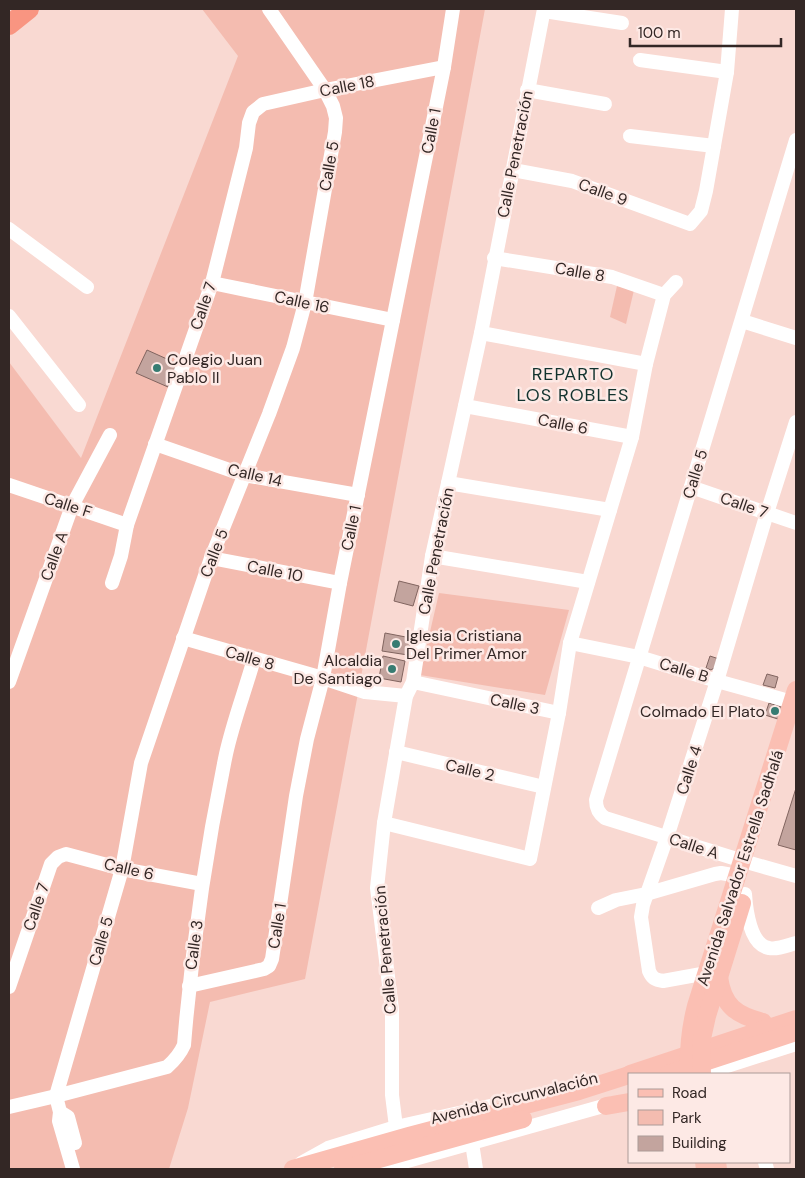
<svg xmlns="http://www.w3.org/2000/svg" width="805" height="1178" viewBox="0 0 805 1178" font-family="'DM Sans',sans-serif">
<rect width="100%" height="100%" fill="#f9d9d2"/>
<!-- green -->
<g fill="#f4bcb0">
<path d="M202,9H485L305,979L210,1002L188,1108L169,1169H9V362L81,458L238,56Z"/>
<path d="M617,286L634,290L626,324L610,317Z"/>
<path d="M439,593L569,610L545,695L420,675Z"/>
</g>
<!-- building -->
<g fill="#c3a49e" stroke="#81645f">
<path d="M147,350L178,364L168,387L136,373Z"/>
<path d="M399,581L419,586L413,606L394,601Z"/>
<path d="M385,633L411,638L408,655L382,651Z"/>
<path d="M383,656L405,661L401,682L379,678Z"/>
<path d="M710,656L719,659L717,666L711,670L706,668Z"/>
<path d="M767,674L778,677L775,688L763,685Z"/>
<path d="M769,703L784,708L781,720L765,715Z"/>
<path d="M796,788V850L778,845Z"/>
</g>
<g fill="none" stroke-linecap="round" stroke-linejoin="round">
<!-- minor -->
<g stroke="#fff" stroke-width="14">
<path d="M544,11L622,23"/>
<path d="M640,60L727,72"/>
<path d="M527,90L605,104"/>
<path d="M630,136L714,146"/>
<path d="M796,140L596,800C596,808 598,813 605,818L743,861L796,876"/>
<path d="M513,170L572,181L690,224L701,211L706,191L727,72L732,9"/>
<path d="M9,229L87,287"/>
<path d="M494,258L612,277L664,295"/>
<path d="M212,283L393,320"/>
<path d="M9,316L79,405"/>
<path d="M742,321L796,338"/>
<path d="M481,333L646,364"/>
<path d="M465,406L632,437"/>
<path d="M155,444L244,475L358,495"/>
<path d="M448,483L610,510"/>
<path d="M9,485L127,525"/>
<path d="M691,487L796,523"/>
<path d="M432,556L588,582"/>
<path d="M211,558L340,583"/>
<path d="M112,583L121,556L127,525L212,283L246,148L249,123L253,112L263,104L325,90L444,67"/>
<path d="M183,638L323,678L365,692L406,696"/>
<path d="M570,643L639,657L717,681L796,703"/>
<path d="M9,682L72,506L110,435"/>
<path d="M413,682L559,713"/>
<path d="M396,752L544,787"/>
<path d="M384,823L530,859L559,713L570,643L632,437L646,364L664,295L676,282"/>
<path d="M745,894C746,909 750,945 769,948C778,950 788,945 796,943"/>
<path d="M598,908L616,900L646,894L715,874L721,873L738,876"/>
<path d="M707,973L663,981C655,980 652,978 649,971L641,917L643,905L667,837L717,681L767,513L796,422"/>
<path d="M189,986L264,969L269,966L272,959L296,796L307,739L323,678L340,583L444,67L453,9"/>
<path d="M9,987L51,864L58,857L66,854L122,869L202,884"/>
<path d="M702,1074L796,1044"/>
<path d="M9,1107L56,1096L167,1067C175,1060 180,1054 184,1045C192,947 206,850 226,754C233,722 245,691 254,659"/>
<path d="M60,1112L68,1117L75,1143"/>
<path d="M396,1127L392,1095V1009L377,888L384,823L406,696L413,682L432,556L481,333L544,9"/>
<path d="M472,1143L476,1169"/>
<path d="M765,1162L767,1169"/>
<path d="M301,1163L328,1148L396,1127L490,1106"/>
<path d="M73,1169L59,1121L60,1112L56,1096L122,869L141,763L211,558L269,414L293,348L305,303L335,132L336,118L333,106L325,90L269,9"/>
<path d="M379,1169L614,1103"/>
</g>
<!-- major -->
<g stroke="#fbbfb3" stroke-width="18">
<path d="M719,977C723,1006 736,1015 763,1022"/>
<path d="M630,1074L796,1019"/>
<path d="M668,1074L796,1032"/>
<path d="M689,1074C688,1050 690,1029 696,1006L796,690"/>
<path d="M702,1074L701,1043L707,1016L742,903"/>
<path d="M606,1106L629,1102"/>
<path d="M704,1162L705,1169"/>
<path d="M717,1162L718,1169"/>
<path d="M293,1169L409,1136L579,1091L629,1075"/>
<path d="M343,1169L523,1119"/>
</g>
<!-- highway -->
<path stroke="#f99581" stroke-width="20" d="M9,25L29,9"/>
</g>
<!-- markers -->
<g fill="#377c72" stroke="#fde9e5" stroke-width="2">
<circle cx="157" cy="368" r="5"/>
<circle cx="396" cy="644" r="5"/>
<circle cx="392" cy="669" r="5"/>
<circle cx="775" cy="711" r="5"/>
</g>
<g text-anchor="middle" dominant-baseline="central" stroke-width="5" stroke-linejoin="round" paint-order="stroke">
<!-- street labels -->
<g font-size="16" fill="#332725" stroke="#fde9e5">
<text transform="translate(347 86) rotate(-11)">Calle 18</text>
<text transform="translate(431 131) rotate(-79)">Calle 1</text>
<text transform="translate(515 154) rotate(-79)">Calle Penetración</text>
<text transform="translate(329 166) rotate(-80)">Calle 5</text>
<text transform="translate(603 192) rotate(20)">Calle 9</text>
<text transform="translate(580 272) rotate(10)">Calle 8</text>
<text transform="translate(302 302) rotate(12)">Calle 16</text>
<text transform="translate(203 306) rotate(-71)">Calle 7</text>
<text transform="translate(563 424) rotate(11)">Calle 6</text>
<text transform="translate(695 474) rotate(-73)">Calle 5</text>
<text transform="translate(255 475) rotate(13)">Calle 14</text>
<text transform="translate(68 505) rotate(18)">Calle F</text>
<text transform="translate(744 505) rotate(19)">Calle 7</text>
<text transform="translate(351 528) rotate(-78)">Calle 1</text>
<text transform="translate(436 551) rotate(-79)">Calle Penetración</text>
<text transform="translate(214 553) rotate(-69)">Calle 5</text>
<text transform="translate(54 556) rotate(-70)">Calle A</text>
<text transform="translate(275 571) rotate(11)">Calle 10</text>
<text transform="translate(250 658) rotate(16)">Calle 8</text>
<text transform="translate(684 670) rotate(17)">Calle B</text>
<text transform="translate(515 704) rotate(12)">Calle 3</text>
<text transform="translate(470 770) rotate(13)">Calle 2</text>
<text transform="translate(689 770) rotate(-72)">Calle 4</text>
<text transform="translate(694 846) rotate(18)">Calle A</text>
<text transform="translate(740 868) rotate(-72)">Avenida Salvador Estrella Sadhalá</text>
<text transform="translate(129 869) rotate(13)">Calle 6</text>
<text transform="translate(36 907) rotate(-71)">Calle 7</text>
<text transform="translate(277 926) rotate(-81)">Calle 1</text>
<text transform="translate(101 941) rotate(-74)">Calle 5</text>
<text transform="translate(194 945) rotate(-82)">Calle 3</text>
<text transform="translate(385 950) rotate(-95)">Calle Penetración</text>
<text transform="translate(514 1098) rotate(-14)">Avenida Circunvalación</text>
</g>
<!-- poi labels -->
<g font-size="16" fill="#332725" stroke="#fde9e5" text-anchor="start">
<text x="167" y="359">Colegio Juan<tspan x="167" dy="18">Pablo II</tspan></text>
<text x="406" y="635">Iglesia Cristiana<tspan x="406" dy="18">Del Primer Amor</tspan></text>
<text x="382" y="660" text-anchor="end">Alcaldia<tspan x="382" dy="18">De Santiago</tspan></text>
<text x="765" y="711" text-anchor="end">Colmado El Plato</text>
</g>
<!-- neighbourhood labels -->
<g font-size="18" letter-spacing="1" fill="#12332e" stroke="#fde9e5">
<text x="573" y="374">REPARTO<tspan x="573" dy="21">LOS ROBLES</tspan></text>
</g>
</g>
<!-- border -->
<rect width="805" height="1178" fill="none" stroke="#332725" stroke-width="20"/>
<!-- legend -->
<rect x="628" y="1073" width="162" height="90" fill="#fde9e5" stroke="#ac9b98"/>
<rect x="638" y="1089" width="25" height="8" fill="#fbbfb3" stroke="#ac9b98"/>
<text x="672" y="1098" font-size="15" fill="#332725">Road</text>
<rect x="638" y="1110" width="25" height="15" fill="#f4bcb0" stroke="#ac9b98"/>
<text x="672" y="1123" font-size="15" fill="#332725">Park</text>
<rect x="638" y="1136" width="25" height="15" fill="#c3a49e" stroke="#ac9b98"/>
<text x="672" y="1148" font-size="15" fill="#332725">Building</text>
<!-- scale -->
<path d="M630 38v8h151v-8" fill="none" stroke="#332725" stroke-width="2.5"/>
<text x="638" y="38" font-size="15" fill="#332725" stroke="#fde9e5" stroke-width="4" paint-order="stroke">100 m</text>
</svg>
